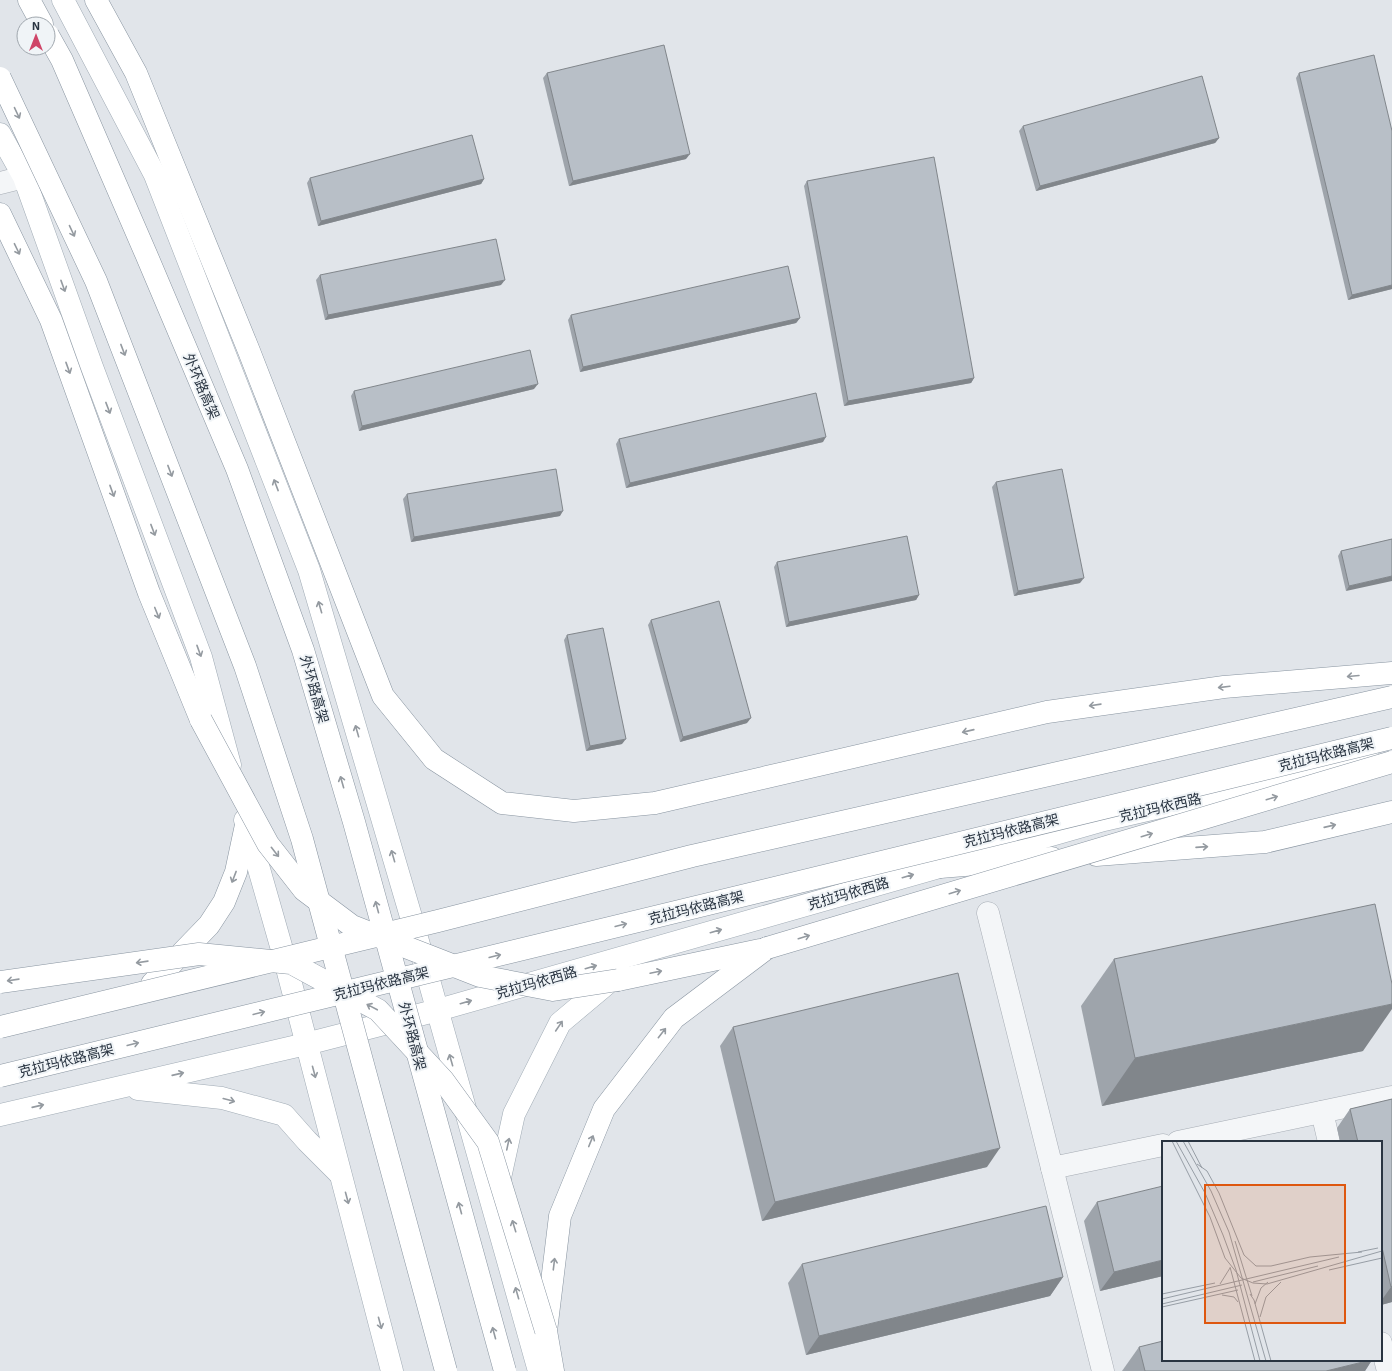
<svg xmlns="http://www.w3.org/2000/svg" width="1392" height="1371" viewBox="0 0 1392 1371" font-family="'Exo 2','Noto Sans SC',sans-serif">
<rect width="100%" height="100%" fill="#e1e5ea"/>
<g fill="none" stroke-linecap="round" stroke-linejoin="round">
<defs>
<g id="minor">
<path d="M0,183L24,177"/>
<path d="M988,913L1103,1371"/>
<path d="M1322,1112L1329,1142"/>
<path d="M1178,1142L1392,1097"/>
<path d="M1052,1168L1163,1145"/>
<path d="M1381,1343L1388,1371"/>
</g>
<g id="major">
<path d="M63,0L155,175L309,570L412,920L539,1371"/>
<path d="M0,134L24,177L92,367L201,657L230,765"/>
<path d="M245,820L283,953L392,1371"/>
<path d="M138,1089L222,1098L284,1115L307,1141L340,1174"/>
<path d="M0,1115L306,1044L438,1010L1104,820L1369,759"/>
<path d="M498,1187L514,1114L560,1023L616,976"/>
</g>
<g id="highway">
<path d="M29,0L42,24"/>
<path d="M96,0L136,73L249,351L383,696L434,759L502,803L574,811L655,803L1047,712L1224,687L1392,673"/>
<path d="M0,214L51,320L149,593L201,720"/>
<path d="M1096,855L1265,842L1392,812"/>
<path d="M940,867L1052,858"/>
<path d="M618,980L760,950"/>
<path d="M152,984L209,925L224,902L236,872L246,825"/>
<path d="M553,1371L546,1331L560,1216L604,1109L674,1018L767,948"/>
</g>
</defs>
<!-- minor casing -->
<use href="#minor" stroke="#a6acb4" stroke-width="23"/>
<!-- major casing -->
<use href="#major" stroke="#a0abb5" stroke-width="23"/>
<!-- highway casing -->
<use href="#highway" stroke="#8894a0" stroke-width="23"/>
<!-- minor -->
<use href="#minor" stroke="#f4f6f8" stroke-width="22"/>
<!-- major -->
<use href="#major" stroke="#fff" stroke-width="22"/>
<!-- highway -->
<use href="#highway" stroke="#fff" stroke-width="22"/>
<defs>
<g id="highway-bridge">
<path d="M48,35L62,60L146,254L237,469L303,650L354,822L505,1371"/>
<path d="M0,78L96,281L245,666L302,839L446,1371"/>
<path d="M201,720L268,844L304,890L352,926L480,976L553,990L618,980"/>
<path d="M767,948L1392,762"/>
<path d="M0,982L199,954L291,963L378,1010L443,1080L488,1142L546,1331"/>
<path d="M0,1027L438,921L692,856L1392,697"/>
<path d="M0,1076L1392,738"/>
</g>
</defs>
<!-- highway-bridge casing -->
<use href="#highway-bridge" stroke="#8894a0" stroke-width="23" stroke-linecap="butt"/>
<!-- highway-bridge -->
<use href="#highway-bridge" stroke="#fff" stroke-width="22"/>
</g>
<!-- wall -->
<g fill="#9ea4ab">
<path d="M547,73L686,159L569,186L543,78Z"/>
<path d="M1299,73L1392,289L1348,300L1296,78Z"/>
<path d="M1023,126L1219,138L1215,143L1036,191L1019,131Z"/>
<path d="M310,178L484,179L481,184L318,226L307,183Z"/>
<path d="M807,181L974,378L971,383L844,406L804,186Z"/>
<path d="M320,275L501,285L325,320L316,280Z"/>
<path d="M571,315L800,318L796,323L580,372L568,320Z"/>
<path d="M534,389L359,431L351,396L354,391Z"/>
<path d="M619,439L823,442L626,488L616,444Z"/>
<path d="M996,482L1080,583L1014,596L992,487Z"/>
<path d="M407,494L560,516L411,542L403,499Z"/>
<path d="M1392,539L1346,591L1338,556L1341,551Z"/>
<path d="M777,562L919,595L916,600L786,627L774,567Z"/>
<path d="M651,620L747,723L680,742L648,625Z"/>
<path d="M567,635L622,744L586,751L564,640Z"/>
<path d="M1114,959L1363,1051L1102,1106L1081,1006Z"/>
<path d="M733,1027L987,1167L762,1221L720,1046Z"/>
<path d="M1392,1099V1302L1381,1305V1142H1340L1337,1128L1350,1109Z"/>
<path d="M1097,1202L1163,1276L1100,1291L1084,1221Z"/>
<path d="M802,1264L1063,1277L1050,1296L806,1355L788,1283Z"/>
<path d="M1139,1347L1372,1360L1365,1371H1122Z"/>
</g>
<!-- shaded-wall -->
<g fill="#81868b">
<path d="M1219,138L1215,143L1036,191L1040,186Z"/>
<path d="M690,154L686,159L569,186L573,181Z"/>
<path d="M484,179L481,184L318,226L321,221Z"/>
<path d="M505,280L501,285L325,320L328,315Z"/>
<path d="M1392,285V289L1348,300L1352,295Z"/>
<path d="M800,318L796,323L580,372L583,367Z"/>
<path d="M974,378L971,383L844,406L848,401Z"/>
<path d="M538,384L534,389L359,431L362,426Z"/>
<path d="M826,437L823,442L626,488L630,483Z"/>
<path d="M563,511L560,516L411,542L414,537Z"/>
<path d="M1392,576V581L1346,591L1349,586Z"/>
<path d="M1084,578L1080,583L1014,596L1018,591Z"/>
<path d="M919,595L916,600L786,627L789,622Z"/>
<path d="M751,718L747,723L680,742L683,737Z"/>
<path d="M626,739L622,744L586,751L590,746Z"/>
<path d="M1392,1004V1009L1363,1051L1102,1106L1135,1058Z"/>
<path d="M1000,1148L987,1167L762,1221L775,1202Z"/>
<path d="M1163,1260V1276L1100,1291L1114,1272Z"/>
<path d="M1063,1277L1050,1296L806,1355L819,1336Z"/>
<path d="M1392,1286V1302L1381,1305V1301L1391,1287Z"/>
<path d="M1372,1360L1365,1371H1326Z"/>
</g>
<!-- building -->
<g fill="#b8bfc7" stroke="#81868b">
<path d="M664,45L690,154L573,181L547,73Z"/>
<path d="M1374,55L1392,131V285L1352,295L1299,73Z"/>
<path d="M1202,76L1219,138L1040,186L1023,126Z"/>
<path d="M472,135L484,179L321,221L310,178Z"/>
<path d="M934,157L974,378L848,401L807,181Z"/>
<path d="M496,239L505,280L328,315L320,275Z"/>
<path d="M788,266L800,318L583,367L571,315Z"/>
<path d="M530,350L538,384L362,426L354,391Z"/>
<path d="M816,393L826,437L630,483L619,439Z"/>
<path d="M556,469L563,511L414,537L407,494Z"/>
<path d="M1062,469L1084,578L1018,591L996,482Z"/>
<path d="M907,536L919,595L789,622L777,562Z"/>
<path d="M1392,539V576L1349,586L1341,551Z"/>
<path d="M719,601L751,718L683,737L651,620Z"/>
<path d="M603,628L626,739L590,746L567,635Z"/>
<path d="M1375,904L1392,984V1004L1135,1058L1114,959Z"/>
<path d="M958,973L1000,1148L775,1202L733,1027Z"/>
<path d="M1392,1099V1286L1391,1287L1381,1243V1142H1358L1350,1109Z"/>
<path d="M1163,1186V1260L1114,1272L1097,1202Z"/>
<path d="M1046,1206L1063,1277L819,1336L802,1264Z"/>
<path d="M1163,1341V1360H1371L1326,1371H1145L1139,1347Z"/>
</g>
<!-- one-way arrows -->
<defs><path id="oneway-shaft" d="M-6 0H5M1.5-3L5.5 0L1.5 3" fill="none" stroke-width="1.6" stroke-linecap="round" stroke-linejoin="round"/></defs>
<g stroke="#949aa0">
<use href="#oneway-shaft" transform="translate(17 113) rotate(65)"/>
<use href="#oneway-shaft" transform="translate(72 231) rotate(65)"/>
<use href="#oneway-shaft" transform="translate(17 249) rotate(64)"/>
<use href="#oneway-shaft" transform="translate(63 286) rotate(70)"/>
<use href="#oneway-shaft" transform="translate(123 350) rotate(69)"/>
<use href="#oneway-shaft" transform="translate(68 368) rotate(70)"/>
<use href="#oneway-shaft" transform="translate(108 408) rotate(69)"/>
<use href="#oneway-shaft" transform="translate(170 471) rotate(69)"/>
<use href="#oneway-shaft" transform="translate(276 485) rotate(-111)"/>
<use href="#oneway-shaft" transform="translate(112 491) rotate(70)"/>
<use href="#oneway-shaft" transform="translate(153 530) rotate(69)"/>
<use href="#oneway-shaft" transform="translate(320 607) rotate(-106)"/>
<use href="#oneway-shaft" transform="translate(157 613) rotate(68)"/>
<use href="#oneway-shaft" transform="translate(199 651) rotate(70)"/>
<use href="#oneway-shaft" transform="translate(1353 676) rotate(175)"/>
<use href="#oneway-shaft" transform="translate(1224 687) rotate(173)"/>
<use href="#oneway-shaft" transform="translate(1095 705) rotate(172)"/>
<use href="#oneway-shaft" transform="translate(357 731) rotate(-106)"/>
<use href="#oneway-shaft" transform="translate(968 731) rotate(167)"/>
<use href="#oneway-shaft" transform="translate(342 782) rotate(-106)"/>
<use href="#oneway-shaft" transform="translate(1272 798) rotate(-17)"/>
<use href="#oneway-shaft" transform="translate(1330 826) rotate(-13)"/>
<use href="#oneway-shaft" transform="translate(1147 835) rotate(-17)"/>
<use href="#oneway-shaft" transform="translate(1202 847) rotate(-4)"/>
<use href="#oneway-shaft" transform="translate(275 852) rotate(52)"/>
<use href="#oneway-shaft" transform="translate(393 856) rotate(-106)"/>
<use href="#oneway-shaft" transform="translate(908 876) rotate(-16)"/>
<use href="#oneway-shaft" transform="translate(234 877) rotate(111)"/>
<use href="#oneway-shaft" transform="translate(955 892) rotate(-17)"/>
<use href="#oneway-shaft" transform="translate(377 907) rotate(-105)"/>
<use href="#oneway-shaft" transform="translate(621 925) rotate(-14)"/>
<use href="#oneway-shaft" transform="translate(716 931) rotate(-16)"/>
<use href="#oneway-shaft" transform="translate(804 937) rotate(-17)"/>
<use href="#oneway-shaft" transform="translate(495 956) rotate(-14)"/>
<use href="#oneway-shaft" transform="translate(142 962) rotate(172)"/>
<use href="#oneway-shaft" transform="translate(591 967) rotate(-16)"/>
<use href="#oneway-shaft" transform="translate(656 972) rotate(-12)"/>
<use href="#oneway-shaft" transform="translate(13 980) rotate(172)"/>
<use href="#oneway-shaft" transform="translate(466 1002) rotate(-16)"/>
<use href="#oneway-shaft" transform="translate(372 1007) rotate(-152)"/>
<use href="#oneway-shaft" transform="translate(259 1013) rotate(-14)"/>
<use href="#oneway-shaft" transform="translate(559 1026) rotate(-56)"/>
<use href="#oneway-shaft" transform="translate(662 1033) rotate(-52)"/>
<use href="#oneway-shaft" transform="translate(133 1044) rotate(-14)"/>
<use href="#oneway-shaft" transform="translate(451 1060) rotate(-106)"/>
<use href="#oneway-shaft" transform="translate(314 1072) rotate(75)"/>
<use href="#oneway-shaft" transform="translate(178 1074) rotate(-13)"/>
<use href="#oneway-shaft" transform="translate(229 1100) rotate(15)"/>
<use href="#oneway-shaft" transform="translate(38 1106) rotate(-13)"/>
<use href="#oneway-shaft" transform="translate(591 1141) rotate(-68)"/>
<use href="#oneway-shaft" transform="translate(508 1144) rotate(-78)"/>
<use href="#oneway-shaft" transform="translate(347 1198) rotate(75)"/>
<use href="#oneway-shaft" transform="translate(460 1208) rotate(-105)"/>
<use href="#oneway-shaft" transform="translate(514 1226) rotate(-107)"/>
<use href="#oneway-shaft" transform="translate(554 1264) rotate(-83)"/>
<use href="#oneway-shaft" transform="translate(517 1293) rotate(-106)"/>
<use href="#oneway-shaft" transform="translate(380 1323) rotate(75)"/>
<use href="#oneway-shaft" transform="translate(494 1333) rotate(-105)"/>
</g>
<g text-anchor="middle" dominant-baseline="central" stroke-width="4" stroke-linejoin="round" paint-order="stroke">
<!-- street labels -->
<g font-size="14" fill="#293441" stroke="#f0f4f7">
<text transform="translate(202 386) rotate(67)">外环路高架</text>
<text transform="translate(315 689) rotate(74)">外环路高架</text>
<text transform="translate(1326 754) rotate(-14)">克拉玛依路高架</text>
<text transform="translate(1160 807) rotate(-13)">克拉玛依西路</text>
<text transform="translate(1011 830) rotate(-14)">克拉玛依路高架</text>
<text transform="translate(848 893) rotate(-16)">克拉玛依西路</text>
<text transform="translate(696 907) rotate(-14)">克拉玛依路高架</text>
<text transform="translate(536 982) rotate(-16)">克拉玛依西路</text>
<text transform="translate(381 983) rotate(-14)">克拉玛依路高架</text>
<text transform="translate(413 1036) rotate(75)">外环路高架</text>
<text transform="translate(66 1060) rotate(-14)">克拉玛依路高架</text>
</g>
</g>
<!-- overview -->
<g transform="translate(1162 1141)">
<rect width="220" height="220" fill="#e1e5ea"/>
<path fill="none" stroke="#979ea6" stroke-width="1" d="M10,0L48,76L63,117L79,137L91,142L105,143L220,110M14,0L43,52L61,94L74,129L98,220M21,0L49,50L67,91L104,220M26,0L40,27M35,23L45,30L57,52L82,114L94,125H109L148,116L200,111M73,100L90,155M196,111L216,107M68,126L93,220M167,129L220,117M91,141L156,125M58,143L68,127M0,153L53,142M88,153L92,159L109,220M60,154L72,156L76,161M0,158L177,116M0,163L80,144M93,163L99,147L106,141M0,166L76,149M98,176L104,156L119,141"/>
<path fill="#de570f" fill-opacity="0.15" stroke="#de570f" stroke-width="2" d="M43,44H183V182H43Z"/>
<rect width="220" height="220" fill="none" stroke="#293441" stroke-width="2"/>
</g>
<!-- north arrow -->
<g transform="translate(36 36)"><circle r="19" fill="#f0f4f7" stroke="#a0a7ae"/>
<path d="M0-3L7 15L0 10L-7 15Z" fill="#cf4568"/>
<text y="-6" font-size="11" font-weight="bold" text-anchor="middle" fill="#293441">N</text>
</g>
</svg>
